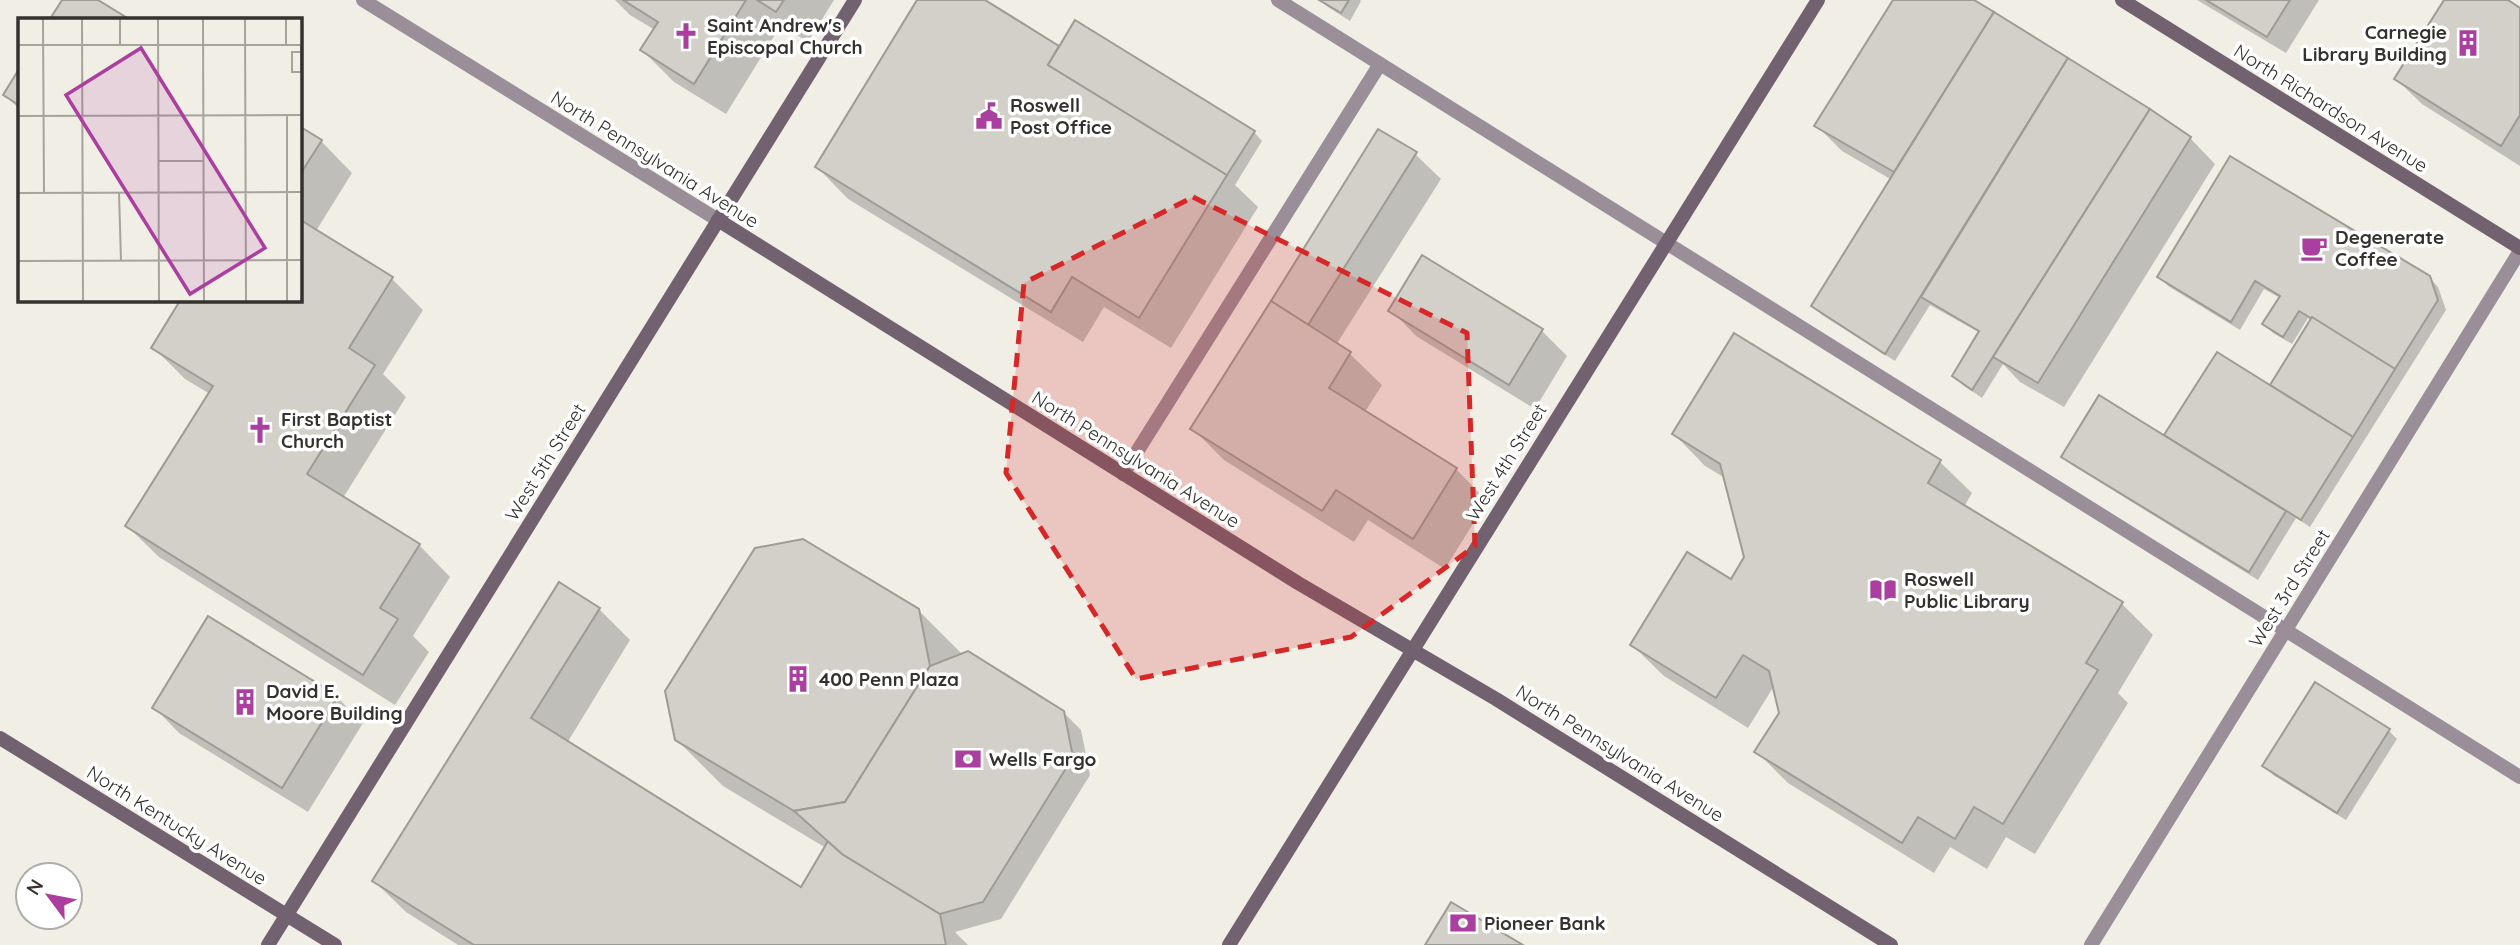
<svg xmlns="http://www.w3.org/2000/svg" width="2520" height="945" viewBox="0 0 2520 945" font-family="Quicksand,sans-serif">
<rect width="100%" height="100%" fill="#f1eee6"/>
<!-- shadow -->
<g fill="#0003">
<path d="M615,0H834L808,42L781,25L726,114L674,82L642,50L655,30L630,15Z"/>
<path d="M919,0H981L1060,49L1254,132L1262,141L1235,185L1258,207L1171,348L1104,307L1083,342L848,199L817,167Z"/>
<path d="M1321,0H1360L1361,1L1350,21L1328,7Z"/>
<path d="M1895,0H1971L2149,110L2190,138L2215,164L2064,407L2020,382L2003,364L1982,398L1963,385L1954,376L1980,333L1930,305L1895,361L1822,315L1813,306L1892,180L1842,151L1817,126Z"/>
<path d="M2197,0H2319L2286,53Z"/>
<path d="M2446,0H2505L2520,10V166L2422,104L2396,79Z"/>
<path d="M19,72V109L5,95Z"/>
<path d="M299,128L321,141L352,173L316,231L392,279L423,310L383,374L406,397L343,498L419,545L450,577L413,636L429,652L395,705L159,557L127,526L210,394L185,379L153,347L180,304L176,299H299Z"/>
<path d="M1415,154L1441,179L1336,345L1350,354L1382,385L1365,412L1456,469L1487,501L1445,569L1368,520L1354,542L1224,460L1192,428Z"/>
<path d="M2159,277H2429L2438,287L2446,310L2310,527L2296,518L2258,580L2072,465L2063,456L2165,438L2218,354L2270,387L2312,320L2308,318L2292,344L2273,333L2264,324L2280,298L2264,289L2240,330L2168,286Z"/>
<path d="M1391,310L1542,331L1567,356L1535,409L1416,336Z"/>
<path d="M1735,335L1940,462L1972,493L1964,507L2122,604L2153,635L2118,693L2128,703L2035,854L2006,837L1987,869L1950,847L1934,873L1788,783L1757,752L1781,713L1774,686L1748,728L1664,676L1632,645L1731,581L1746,557L1725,478L1705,466L1674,434Z"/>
<path d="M599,609L630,640L567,743L801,889L826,848L723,786L676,739L918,610L963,655L1063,712L1081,730L1090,775L1001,919L955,932L968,945H458L406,912L374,881Z"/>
<path d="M208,619L337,697L363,723L308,812L179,733L154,707Z"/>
<path d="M2389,731L2397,739L2346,820L2273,775L2265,766Z"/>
</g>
<!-- building -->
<g fill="#d2d0c8" stroke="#9d9b93" stroke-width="2">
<path d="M62,0H98L129,19H50Z"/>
<path d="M623,0H746L694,84L640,50L658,22Z"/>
<path d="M757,0H784L776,12Z"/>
<path d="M917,0H985L1059,46L1048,65L1227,175L1139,318L1072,277L1051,312L815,167Z"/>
<path d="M1319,0H1349L1341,13Z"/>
<path d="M1893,0H1974L1994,12L1894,172L1814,126Z"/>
<path d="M2206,0H2290L2267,37Z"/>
<path d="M2444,0H2508L2520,8V115L2501,146L2394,79Z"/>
<path d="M1994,12L2068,58L1885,354L1811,306Z"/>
<path d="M1075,20L1255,131L1227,175L1048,65Z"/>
<path d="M2068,58L2150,109L1972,390L1952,376L1979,331L1921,297Z"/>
<path d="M19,69V105L3,95Z"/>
<path d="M2150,109L2191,137L2038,383L1993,357Z"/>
<path d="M299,126L322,140L299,176Z"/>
<path d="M1378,129L1417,152L1308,325L1271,301Z"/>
<path d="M2230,156L2430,276L2438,300L2395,369L2299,311L2283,337L2262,324L2280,296L2255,281L2231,322L2157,277Z"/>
<path d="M299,219L393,277L349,348L375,365L307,474L420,544L380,608L398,619L363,675L125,526L213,386L151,348L181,299H299Z"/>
<path d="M1422,255L1543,329L1509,385L1388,311Z"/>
<path d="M1271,301L1351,352L1329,388L1457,468L1413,539L1336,490L1322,511L1190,429Z"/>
<path d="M2312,317L2395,369L2353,437L2270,385Z"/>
<path d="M1734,333L1941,460L1928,483L2123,602L2086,663L2098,670L2003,824L1974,807L1955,839L1918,817L1902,843L1754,752L1779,713L1769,671L1743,655L1716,698L1630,645L1687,552L1731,579L1744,557L1720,464L1672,434Z"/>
<path d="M2217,352L2353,437L2301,520L2164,435Z"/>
<path d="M2099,395L2286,511L2249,572L2061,457Z"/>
<path d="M803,539L919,609L930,666L845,802L794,811L675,740L665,691L755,548Z"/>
<path d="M559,582L600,608L531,718L801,887L828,841L842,854L940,914L946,945H474L372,881Z"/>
<path d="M208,616L338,696L282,788L152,708Z"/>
<path d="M968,651L1064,711L1073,757L983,902L940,914L842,854L794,811L845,802L930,666Z"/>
<path d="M2315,682L2390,729L2337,813L2262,766Z"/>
<path d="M1451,902L1523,945H1425Z"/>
</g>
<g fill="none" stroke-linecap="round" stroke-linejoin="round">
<!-- lane -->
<g stroke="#9a8e98" stroke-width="14">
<path d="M1278,0L2520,777"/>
<path d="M1123,474L1380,64"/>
</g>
<!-- street -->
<g stroke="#9a8e98" stroke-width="14">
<path d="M363,0L718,220"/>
<path d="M2091,945L2520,251"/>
</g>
<!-- secondary -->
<g stroke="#72616f" stroke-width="14">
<path d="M2122,0L2520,248"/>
<path d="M718,220L1298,583L1496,699L1891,945"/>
<path d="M0,738L335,945"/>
<path d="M268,945L855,0"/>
<path d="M1229,945L1818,0"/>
</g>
</g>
<!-- marked area -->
<path fill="#d62828" fill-opacity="0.2" stroke="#d62828" stroke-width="5" stroke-dasharray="14 9" stroke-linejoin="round" d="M1193,197L1467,333L1475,546L1351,637L1136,679L1006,473L1024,283Z"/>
<!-- icons -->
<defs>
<symbol id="church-bare" viewBox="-9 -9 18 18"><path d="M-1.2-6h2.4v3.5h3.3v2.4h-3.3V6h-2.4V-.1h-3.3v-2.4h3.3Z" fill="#aa3f9f" stroke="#fff" stroke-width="2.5" paint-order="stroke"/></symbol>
<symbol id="building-bare" viewBox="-9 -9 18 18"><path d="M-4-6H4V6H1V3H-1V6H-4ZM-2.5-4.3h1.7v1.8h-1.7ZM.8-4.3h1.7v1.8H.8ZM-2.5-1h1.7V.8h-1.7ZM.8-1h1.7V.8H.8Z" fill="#aa3f9f" stroke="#fff" stroke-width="2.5" paint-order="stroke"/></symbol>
<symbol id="civic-bare" viewBox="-9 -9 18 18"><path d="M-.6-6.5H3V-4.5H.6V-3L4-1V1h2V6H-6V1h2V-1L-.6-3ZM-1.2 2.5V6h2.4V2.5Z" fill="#aa3f9f" stroke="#fff" stroke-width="2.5" paint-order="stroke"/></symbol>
<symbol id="cafe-bare" viewBox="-9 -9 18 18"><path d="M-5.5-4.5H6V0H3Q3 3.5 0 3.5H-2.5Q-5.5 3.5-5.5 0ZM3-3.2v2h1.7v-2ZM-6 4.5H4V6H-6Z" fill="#aa3f9f" stroke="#fff" stroke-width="2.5" paint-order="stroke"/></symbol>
<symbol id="library-bare" viewBox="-9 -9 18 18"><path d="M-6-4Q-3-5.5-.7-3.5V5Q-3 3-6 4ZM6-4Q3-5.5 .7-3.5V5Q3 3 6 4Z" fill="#aa3f9f" stroke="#fff" stroke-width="2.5" paint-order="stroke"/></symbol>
<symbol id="bank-bare" viewBox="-9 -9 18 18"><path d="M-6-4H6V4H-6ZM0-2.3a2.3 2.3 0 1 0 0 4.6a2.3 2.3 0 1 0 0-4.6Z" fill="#aa3f9f" stroke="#fff" stroke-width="2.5" paint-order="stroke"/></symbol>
</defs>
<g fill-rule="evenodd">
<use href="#church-bare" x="667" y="17" width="38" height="38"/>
<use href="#building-bare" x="2449" y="24" width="38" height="38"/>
<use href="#civic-bare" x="970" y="97" width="38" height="38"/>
<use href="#cafe-bare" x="2295" y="229" width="38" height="38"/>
<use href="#church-bare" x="241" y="411" width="38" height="38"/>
<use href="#library-bare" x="1864" y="571" width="38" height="38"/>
<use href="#building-bare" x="779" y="660" width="38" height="38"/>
<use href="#building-bare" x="226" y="683" width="38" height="38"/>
<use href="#bank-bare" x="949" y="740" width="38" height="38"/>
<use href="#bank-bare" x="1444" y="904" width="38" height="38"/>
</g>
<g text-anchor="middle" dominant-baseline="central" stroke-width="7" stroke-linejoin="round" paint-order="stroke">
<!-- poi labels -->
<g font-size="19" font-weight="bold" fill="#33322e" stroke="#fff" text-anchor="start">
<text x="707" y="25">Saint Andrew's<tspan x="707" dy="22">Episcopal Church</tspan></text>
<text x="2447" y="32" text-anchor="end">Carnegie<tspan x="2447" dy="22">Library Building</tspan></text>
<text x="1010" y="105">Roswell<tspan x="1010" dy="22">Post Office</tspan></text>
<text x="2335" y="237">Degenerate<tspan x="2335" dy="22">Coffee</tspan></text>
<text x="281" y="419">First Baptist<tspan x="281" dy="22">Church</tspan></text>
<text x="1904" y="579">Roswell<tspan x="1904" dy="22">Public Library</tspan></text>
<text x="819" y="679">400 Penn Plaza</text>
<text x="266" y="691">David E.<tspan x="266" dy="22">Moore Building</tspan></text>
<text x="989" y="759">Wells Fargo</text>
<text x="1484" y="923">Pioneer Bank</text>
</g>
<!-- street labels -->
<g font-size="19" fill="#33322e" stroke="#fff">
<text transform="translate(2331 108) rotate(32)">North Richardson Avenue</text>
<text transform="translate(655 159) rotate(32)">North Pennsylvania Avenue</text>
<text transform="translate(1136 459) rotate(32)">North Pennsylvania Avenue</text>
<text transform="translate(545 462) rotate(-58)">West 5th Street</text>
<text transform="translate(1506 462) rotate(-58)">West 4th Street</text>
<text transform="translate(2289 588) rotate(-58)">West 3rd Street</text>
<text transform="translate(1620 753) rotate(32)">North Pennsylvania Avenue</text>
<text transform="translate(177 825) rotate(32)">North Kentucky Avenue</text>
</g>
</g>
<!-- overview -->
<g transform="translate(18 18)">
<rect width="284" height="284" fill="#f1eee6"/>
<path fill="none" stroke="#a5a39c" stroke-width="2" d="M25,1L26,175M64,1L65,283M102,1V27M140,1L141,283M185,1L186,283M227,1L228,283M0,27H284M268,27V1M283,27V54M284,34H274V54H284M0,98L284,97M141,143H186M101,174L103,243M0,175L284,174M0,243L284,242M269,283V97"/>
<path fill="#aa3f9f" fill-opacity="0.15" stroke="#aa3f9f" stroke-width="3.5" d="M123,30L247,230L172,276L48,77Z"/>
<rect width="284" height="284" fill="none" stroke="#33322e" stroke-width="3.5"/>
</g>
<!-- north arrow -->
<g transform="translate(49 896) rotate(302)"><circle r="33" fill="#ffffff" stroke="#adadab" stroke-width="2"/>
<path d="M0-5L12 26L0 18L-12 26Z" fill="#aa3f9f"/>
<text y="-10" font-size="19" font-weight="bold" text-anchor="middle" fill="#33322e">N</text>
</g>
</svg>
